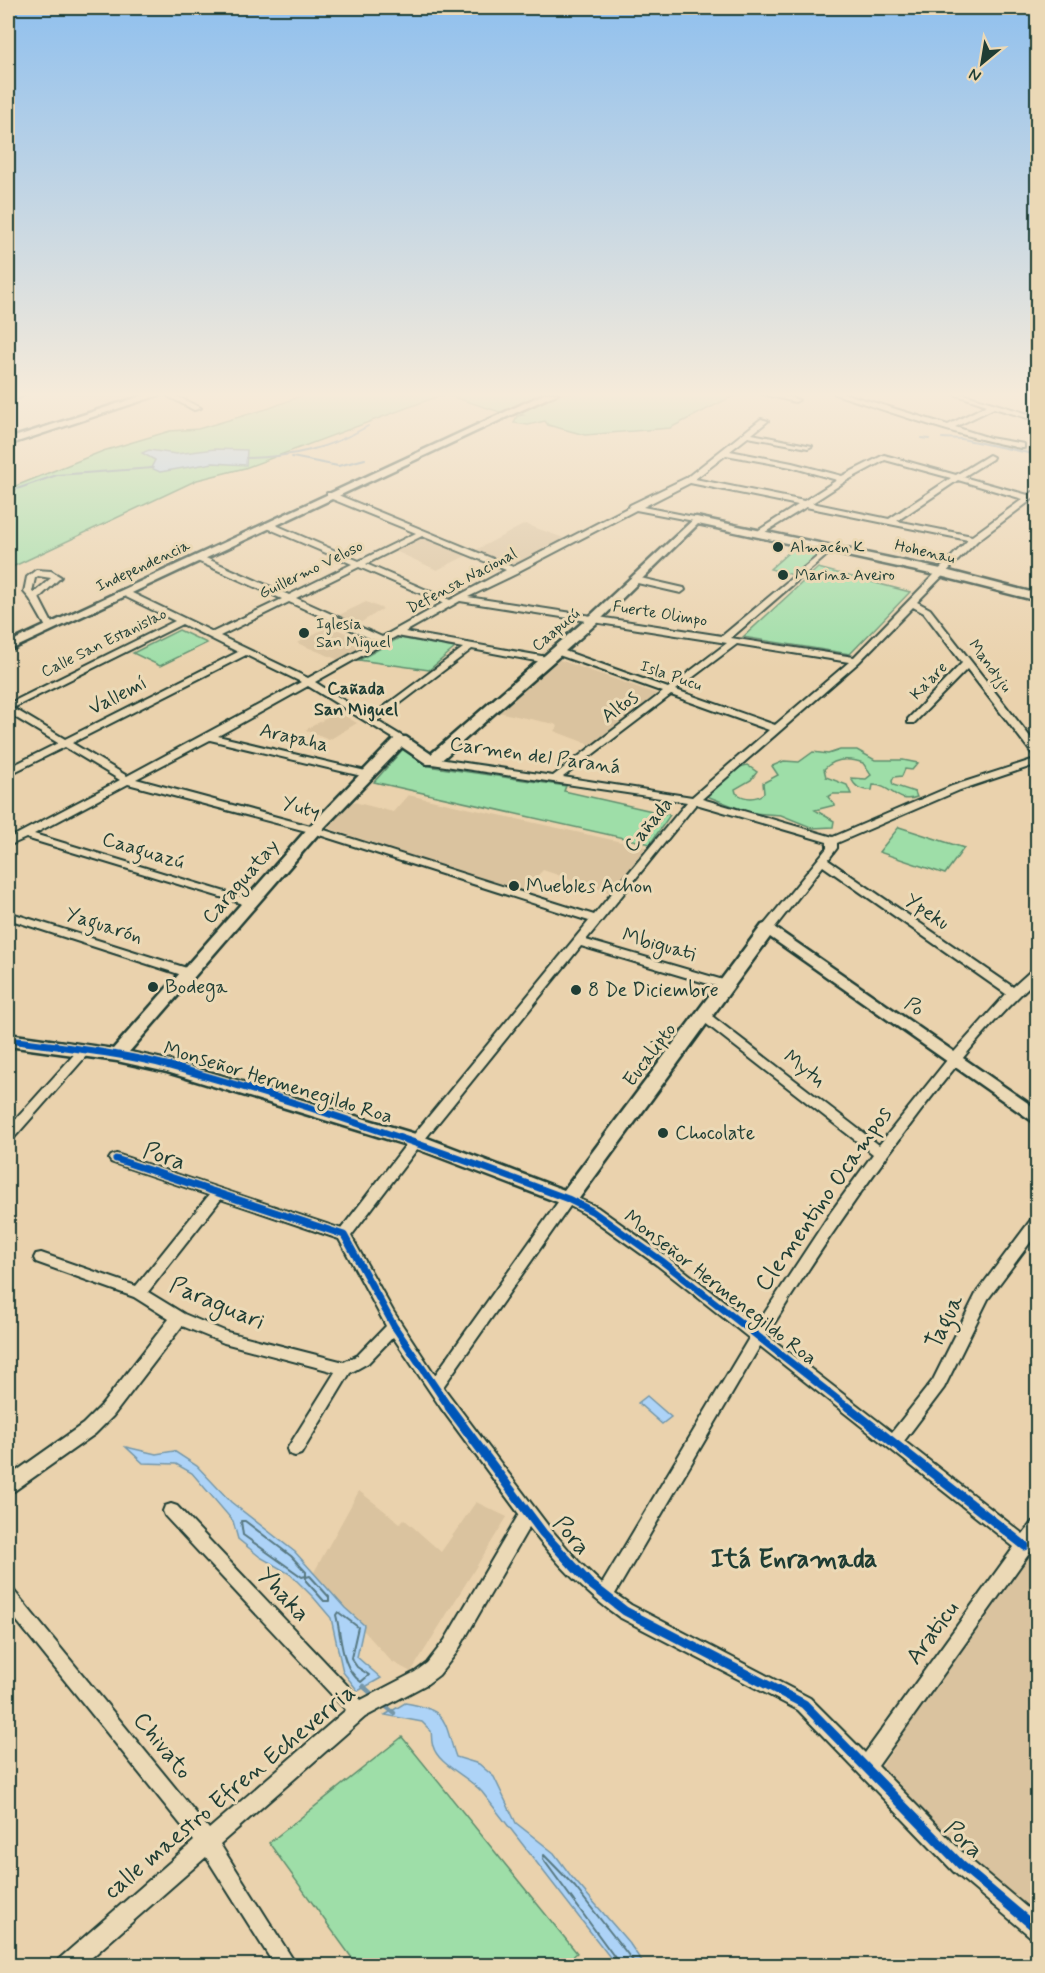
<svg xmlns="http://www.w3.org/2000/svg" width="1045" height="1973" viewBox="0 0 1045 1973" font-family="Mynerve,sans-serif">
<rect width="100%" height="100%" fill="#ead2ad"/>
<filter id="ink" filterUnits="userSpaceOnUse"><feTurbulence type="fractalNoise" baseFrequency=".0167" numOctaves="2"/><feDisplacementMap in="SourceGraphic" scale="12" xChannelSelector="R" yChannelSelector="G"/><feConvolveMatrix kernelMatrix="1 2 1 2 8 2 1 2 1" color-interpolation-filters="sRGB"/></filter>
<g filter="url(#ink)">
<!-- built -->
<g fill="#dac39f">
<path d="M66,393H154L112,405Z"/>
<path d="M525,524L569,540L515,569L472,552Z"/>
<path d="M420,535L470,554L437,570L391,549Z"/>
<path d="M366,602L383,609L353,627L333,618Z"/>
<path d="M329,626L367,642L369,643L339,660L297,643Z"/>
<path d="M557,659L657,694L591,745L554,731L558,726L554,724L493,711Z"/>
<path d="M338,712L357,723L329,740L305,730Z"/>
<path d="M408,795L649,848L611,893L543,870L522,892L328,828L350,801L393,812Z"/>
<path d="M359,1491L400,1523L404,1519L441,1552L476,1502L507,1517L411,1672L391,1661L313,1574Z"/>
<path d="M1037,1528V1915L956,1845L881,1768Z"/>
</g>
<!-- green -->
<g fill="#9edea8" stroke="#5e8e6e" stroke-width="1.5">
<path d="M308,393H549L503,413L444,394L245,468L197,480L8,569V489L103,451L170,431L198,429L270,408Z"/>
<path d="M563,393H739L670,428L585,435L548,425L545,421L528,425L514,423L517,416L523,415L518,413Z"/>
<path d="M798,544L825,551L797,576L770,569Z"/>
<path d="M818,568L910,592L850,654L743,637Z"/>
<path d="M179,630L207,643L160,666L133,653Z"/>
<path d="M399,638L455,648L429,670L359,660Z"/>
<path d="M403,749L421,762L434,767L566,786L564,791L670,815L650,844L374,782Z"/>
<path d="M840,750H857L875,760H903L918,763L912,770L905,769L902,776L894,777L892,781L893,785L915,792L917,797C897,805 892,785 873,785L872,790C862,791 855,788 851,778L866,779L871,775L863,763C849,758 835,758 824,769L826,777L847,785L851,794H833L828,797L835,805L815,810L834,821L833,827L813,828L781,815L751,813L704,795L733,769L747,765L757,772L751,780L735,789L736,793C745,799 755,800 764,793L763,783L778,775L772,766L784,761L799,762L813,752L828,754Z"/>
<path d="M899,827L964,848L945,874L879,852Z"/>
<path d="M402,1737L577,1953L563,1965H357L269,1843Z"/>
</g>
<!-- water -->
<g fill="#add3f7" stroke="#7497a9" stroke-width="1.5">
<path d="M215,449L247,450L246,465L213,463L160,472L151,468L155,460L142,453L149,450L176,454Z"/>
<path d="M647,1396L671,1417L662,1424L638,1403Z"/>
<path d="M126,1447L156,1454L174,1451L197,1466L231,1502L295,1552L345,1608L364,1625L357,1657L381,1678L358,1691L343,1672L331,1618L314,1598L290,1574L260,1557L238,1539L233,1521L192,1473L176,1464L143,1463Z"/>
<path d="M405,1703C450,1710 443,1721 456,1757L479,1764L494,1777L516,1823L554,1853L571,1876L630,1944L644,1965H616L482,1792C468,1776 438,1765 433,1746C431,1742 432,1736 431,1731L422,1722L385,1715Z"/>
</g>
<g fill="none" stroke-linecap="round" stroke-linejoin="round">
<!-- shore -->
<g stroke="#587982" stroke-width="2">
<path d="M241,1521H245L291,1556L306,1572V1576L302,1577L243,1535Z"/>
<path d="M310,1576L329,1597V1601H324L306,1581V1577Z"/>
<path d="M338,1612L358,1627L351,1658L357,1667L369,1675L361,1682C340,1667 342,1638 336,1615Z"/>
<path d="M621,1966L543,1859L544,1855L575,1887L637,1966"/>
</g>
<!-- stream-far1 -->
<g stroke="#7497a9" stroke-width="2">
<path d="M921,438L929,439"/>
<path d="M942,438L962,439L1038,455"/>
<path d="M292,457L338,466L365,459"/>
<path d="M246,458C291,457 329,449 368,426"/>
<path d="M11,491L57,475L153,468"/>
</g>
<!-- stream -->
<g stroke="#7497a9" stroke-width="4.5">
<path d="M363,1686L374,1696"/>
<path d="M383,1704L394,1713"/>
</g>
<defs>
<g id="street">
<path d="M20,393H28L8,403V399Z"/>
<path d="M162,393H170L201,408L194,410Z"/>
<path d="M762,393H772L799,400L795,402L763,394Z"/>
<path d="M834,393H843L948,425L987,405L951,393H960L1038,417V421L994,408L955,427L990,438L1024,444V448H1021C957,436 897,414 835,394Z"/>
<path d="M761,419L768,421L752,434L812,446L808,448L748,437L730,451L792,463L842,476L884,455L956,475L989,455L993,457L992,459L963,477L1028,495L1038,489V495L977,541L917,602L930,609L1038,747V757L1034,756L967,669L914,723H908V719L962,663L924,613L913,607L859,662L702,799L833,837L952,786L1038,758V764L960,790L837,843V848L828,860L1013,987L1034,968L1038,967V978C994,1018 956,1065 920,1112C865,1184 814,1258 767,1335L892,1432L933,1380L977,1292L1033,1217L1038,1216V1232L988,1299L944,1388L904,1441L1023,1534L1032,1522L1038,1520V1541L878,1766L968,1858L1038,1917V1940L1031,1937L954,1872L798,1710L619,1617C584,1592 555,1562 529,1527L457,1652L439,1675L427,1684L365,1717L220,1844L297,1966H275L206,1857L82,1966H56L59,1959L194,1841L8,1610V1589L14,1591L209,1829L346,1710L165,1516L163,1511L165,1506L171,1504L177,1506L361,1700L415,1672L427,1663L445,1640L519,1514L441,1408L393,1337L368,1363L350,1373L301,1454L295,1456L289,1454L287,1449L335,1372L224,1343L182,1326L113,1416L95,1434L14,1491L8,1493V1477L83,1424L101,1406L169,1319L134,1297L36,1262L34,1258L36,1254L41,1253L136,1286L209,1195L111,1162L109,1159L111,1156L116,1154L341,1229L411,1138L589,921L310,832L128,784L34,834L255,901L257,903L255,905H247L26,838L8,846V839L120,780L65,747L8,775V768L58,743L8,713V704L175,621L122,595V591H128L213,632L282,599L195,560V556H201L289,595L352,564L265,527V523H271L359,561L416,533L327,497V493H333L513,567L629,507L630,505L686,478ZM726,455L791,467L837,480L804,501L695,479ZM885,460L951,478L889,519L812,503L846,481ZM958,480L1023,499L972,536L897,521ZM690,483L798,505L759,530L758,532L762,534L806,507L968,540L854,657L731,638L833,550L834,548L830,546L722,636L468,597L518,573L519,571L636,510L699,522V518L643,507ZM422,536L506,570L450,600L366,564ZM359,567L443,603L382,637L296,598ZM460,601L727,643L668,688L559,649H553V653L663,692L553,776L432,758L427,761L432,764L687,802L594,915L318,828L136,779L210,740L370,778L374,777V773L218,736L308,686L401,743L406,740L405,738L377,721L472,649L547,663L552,660L547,657L405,632ZM289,602L376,641L308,678L220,636ZM182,624L238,652L65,739L13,708ZM397,636L463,648L370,717L315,682ZM737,644L849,662L775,725L676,690ZM246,655L301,682L127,776L72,743ZM671,695L769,730L692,797L563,777ZM696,804L827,842V848L764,925L762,928L764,931H772L823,866L1006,994L947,1060L879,1145L708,1013H700L698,1016L700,1019L873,1154L831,1212L756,1326L667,1257L597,1207L568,1194L563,1195L435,1375L393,1311L351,1236L421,1144L581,946L722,988H730L732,985L730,982L586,940ZM221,1199L339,1239L386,1326L358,1355L344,1362L227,1332L184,1314L148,1292ZM570,1206L587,1215L657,1265L749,1338L602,1584L579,1562L549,1527L443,1387ZM760,1346L1014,1547L865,1753L810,1698L631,1605L615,1594Z"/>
<path d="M36,570L51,571L61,577L39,598L54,627L53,629H47L30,599L24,592L27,577ZM38,576L51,578L34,593L32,592L35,578Z"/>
<path d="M636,577L684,588L685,590L681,593L633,582L632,580Z"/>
<path d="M8,912L193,970L195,973L193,976H185L8,919Z"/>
<path d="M83,1048L87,1049L89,1052L87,1055L13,1139L8,1141V1128L79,1049Z"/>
</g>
<g id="secondary">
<path d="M151,393H165L8,445V439Z"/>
<path d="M546,393H558L8,651V643Z"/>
<path d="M696,517L941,569L1038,594V601L940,576L698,524L598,622L437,764H427L402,747L319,833L129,1052L175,1062L422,1136L564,1190L762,925L768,923L1038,1110V1125L770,937L575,1204L568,1206L410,1146L167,1072L117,1061L8,1046V1034L113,1049L309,827L396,737H406L431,754L590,616Z"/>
</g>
</defs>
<!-- street casing -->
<use href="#street" stroke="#1f3d34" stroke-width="4"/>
<!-- secondary casing -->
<use href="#secondary" stroke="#1f3d34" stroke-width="5"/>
<!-- street -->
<use href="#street" fill="#ebd9b6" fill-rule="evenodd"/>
<!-- secondary -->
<use href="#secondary" fill="#ebd9b6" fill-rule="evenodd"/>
<defs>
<g id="cycleway-far1">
<path d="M8,1040C62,1047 117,1052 170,1066C305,1103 437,1149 568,1199L592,1211L662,1261L850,1409"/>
<path d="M116,1159L344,1235L394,1326L450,1409"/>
</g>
<g id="cycleway">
<path d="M449,1407L543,1533L589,1583L625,1611L804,1704L961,1865L1038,1930"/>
<path d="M848,1407L1025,1546"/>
</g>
</defs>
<!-- cycleway-far1 casing -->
<use href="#cycleway-far1" stroke="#ebd9b6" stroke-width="10"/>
<!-- cycleway casing -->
<use href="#cycleway" stroke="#ebd9b6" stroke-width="13"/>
<!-- cycleway-far1 -->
<use href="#cycleway-far1" stroke="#0057b8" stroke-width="7"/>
<!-- cycleway -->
<use href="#cycleway" stroke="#0057b8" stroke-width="9"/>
</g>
</g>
<!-- sky -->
<linearGradient id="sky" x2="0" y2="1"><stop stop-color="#90c0ee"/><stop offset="0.59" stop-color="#f6ebda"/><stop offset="1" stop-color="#f6ebda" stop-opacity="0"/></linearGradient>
<rect width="1045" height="669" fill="url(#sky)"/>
<!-- markers -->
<g fill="#1f3d34" stroke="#ebd9b6" stroke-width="2">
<circle cx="778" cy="547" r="6"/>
<circle cx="783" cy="575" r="6"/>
<circle cx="304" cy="633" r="6"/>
<circle cx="514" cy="886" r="6"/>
<circle cx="153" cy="987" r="6"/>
<circle cx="576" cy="990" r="6"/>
<circle cx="663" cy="1133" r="6"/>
</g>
<g text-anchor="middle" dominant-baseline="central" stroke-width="6" stroke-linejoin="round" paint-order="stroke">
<!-- far-poi labels -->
<g font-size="16" fill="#1f3d34" stroke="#ebd9b6" text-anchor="start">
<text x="790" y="547">Almacén K</text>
<text x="795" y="575">Marina Aveiro</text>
<text x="316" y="624">Iglesia<tspan x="316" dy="18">San Miguel</tspan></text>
</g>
<!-- far-street labels -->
<g font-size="16" fill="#1f3d34" stroke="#ebd9b6">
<text transform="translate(925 552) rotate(13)">Hohenau</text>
<text transform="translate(143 566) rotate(-25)">Independencia</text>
<text transform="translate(311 570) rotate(-26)">Guillermo Veloso</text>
<text transform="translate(462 581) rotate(-28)">Defensa Nacional</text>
<text transform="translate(660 614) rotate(9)">Fuerte Olimpo</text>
<text transform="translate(556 630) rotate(-40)">Caapucú</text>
<text transform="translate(104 643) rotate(-26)">Calle San Estanislao</text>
<text transform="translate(990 666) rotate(53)">Mandyju</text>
<text transform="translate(671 676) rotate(19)">Isla Pucu</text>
<text transform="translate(929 681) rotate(-46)">Ka'are</text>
</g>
<!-- far-quarter labels -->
<g font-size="18" font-weight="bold" fill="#1f3d34" stroke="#ebd9b6">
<text x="356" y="689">Cañada<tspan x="356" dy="21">San Miguel</tspan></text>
</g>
<!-- street labels -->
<g font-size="20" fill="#1f3d34" stroke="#ebd9b6">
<text transform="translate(118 696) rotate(-27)">Vallemí</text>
<text transform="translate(620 707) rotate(-37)">Altos</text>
<text transform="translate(294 738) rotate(13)">Arapaha</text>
<text transform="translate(535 756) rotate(8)">Carmen del Paraná</text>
<text transform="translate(301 808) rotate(15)">Yuty</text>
<text transform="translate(649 825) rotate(-51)">Cañada</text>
<text transform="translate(143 851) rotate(17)">Caaguazú</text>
<text transform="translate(241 882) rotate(-49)">Caraguatay</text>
<text transform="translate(927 912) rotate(34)">Ypeku</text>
<text transform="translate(104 926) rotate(18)">Yaguarón</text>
<text transform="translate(659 945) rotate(16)">Mbiguati</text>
<text transform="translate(914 1007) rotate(36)">Po</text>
<text transform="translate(650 1055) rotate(-53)">Eucalipto</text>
<text transform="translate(804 1069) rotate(38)">Mytu</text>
<text transform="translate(278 1083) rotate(17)">Monseñor Hermenegildo Roa</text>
<text transform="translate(720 1288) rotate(38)">Monseñor Hermenegildo Roa</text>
</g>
<!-- poi labels -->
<g font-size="20" fill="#1f3d34" stroke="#ebd9b6" text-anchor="start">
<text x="526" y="886">Muebles Achon</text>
<text x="165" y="987">Bodega</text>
<text x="588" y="990">8 De Diciembre</text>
<text x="675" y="1133">Chocolate</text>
</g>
<!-- near-street labels -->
<g font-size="24" fill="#1f3d34" stroke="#ebd9b6">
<text transform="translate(164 1157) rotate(19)">Pora</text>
<text transform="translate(824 1199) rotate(-55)">Clementino Ocampos</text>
<text transform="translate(217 1304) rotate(23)">Paraguari</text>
<text transform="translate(945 1322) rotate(-64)">Tagua</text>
<text transform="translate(571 1536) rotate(50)">Pora</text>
<text transform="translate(283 1595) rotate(47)">Yhaka</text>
<text transform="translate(933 1633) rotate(-54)">Araticu</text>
<text transform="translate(162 1746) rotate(51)">Chivato</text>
<text transform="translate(230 1792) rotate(-40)">calle maestro Efren Echeverria</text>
<text transform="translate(963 1840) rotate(44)">Pora</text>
</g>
<!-- near-neighbourhood labels -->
<g font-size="26" font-weight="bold" fill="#1f3d34" stroke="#ebd9b6">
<text x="794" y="1560">Itá Enramada</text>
</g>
</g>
<!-- margin -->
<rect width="1045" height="1973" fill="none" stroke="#ebd9b6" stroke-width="30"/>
<rect x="15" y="15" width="1015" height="1943" fill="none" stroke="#1f3d34" stroke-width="2" filter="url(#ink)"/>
<!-- north arrow -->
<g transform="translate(982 63) rotate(210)" stroke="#ebd9b6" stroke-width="4.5" paint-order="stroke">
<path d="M0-4.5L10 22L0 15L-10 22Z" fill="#1f3d34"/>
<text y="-9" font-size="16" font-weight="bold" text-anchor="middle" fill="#1f3d34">N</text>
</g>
</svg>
